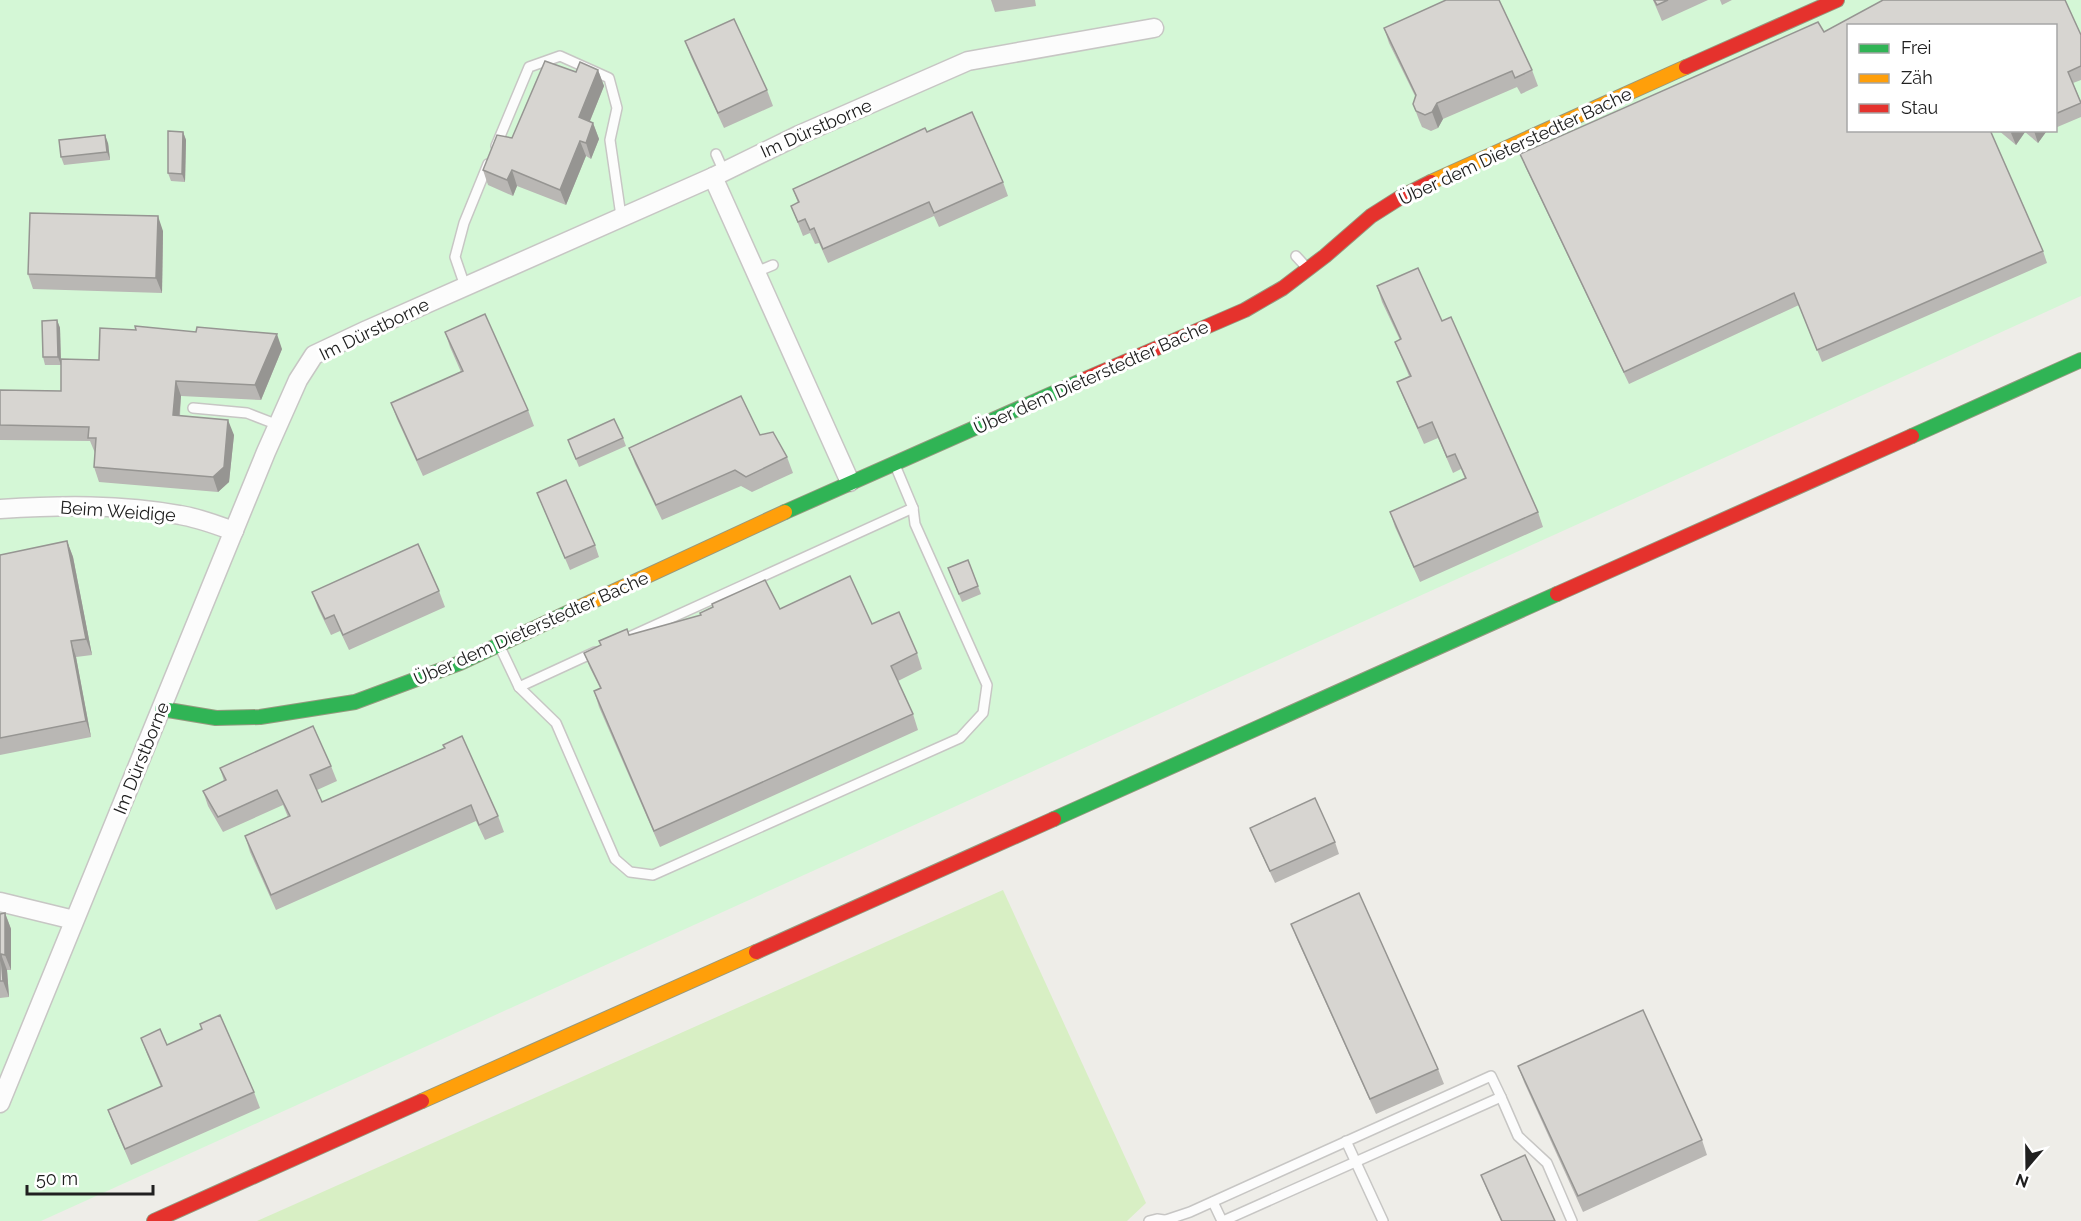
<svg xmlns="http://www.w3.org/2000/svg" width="2081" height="1221" viewBox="0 0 2081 1221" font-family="Raleway,sans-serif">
<rect width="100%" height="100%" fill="#eeede8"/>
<!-- grass -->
<path fill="#d8efc4" d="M1003,890L1146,1203L1127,1221H257Z"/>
<!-- park -->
<path fill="#d4f7d6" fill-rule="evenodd" d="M0,0H2081V296L41,1221H0ZM1848,26H2056V130H1848Z"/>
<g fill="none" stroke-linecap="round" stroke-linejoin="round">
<defs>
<g id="lane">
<path d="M496,146L529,67L560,56L609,78L617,108L610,140L621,216"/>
<path d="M716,154L724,172"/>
<path d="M1296,256L1307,268"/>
<path d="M756,272L773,265"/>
<path d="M465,286L455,257L464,223L488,164"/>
<path d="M193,408L247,413L278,425"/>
<path d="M627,638L913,508L895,465"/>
<path d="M500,647L519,687L595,652"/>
<path d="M519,687L556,723L615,859L630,872L653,875L960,738L983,713L987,685L915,524L913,508"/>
<path d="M1501,1097L1518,1136L1547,1163L1572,1221"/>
<path d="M1346,1141L1383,1221"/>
<path d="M1213,1202L1222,1221"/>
<path d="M1166,1220L1190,1212L1491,1076L1501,1097L1223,1221"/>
<path d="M1149,1221L1157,1219L1171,1221"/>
</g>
<g id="street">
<path d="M713,177L850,482"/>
<path d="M0,509C60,505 121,504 180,515C199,518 216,525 234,531"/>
<path d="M0,902L74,920"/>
<path d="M0,1103L266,452L298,380L314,355L367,330L713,177L799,135L968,61L1154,28"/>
</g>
<g id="fast">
<path d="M1912,436L2081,360"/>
<path d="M785,512L1083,380"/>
<path d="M162,709L216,718L260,717L355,702L460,663L580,607"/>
<path d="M1054,819L1557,594"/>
</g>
<g id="slow">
<path d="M1431,182L1686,67"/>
<path d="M580,607L785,512"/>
<path d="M422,1101L756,952"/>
</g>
<g id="jam">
<path d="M1686,67L1837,0"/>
<path d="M1083,380L1245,310L1283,288L1325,256L1371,216L1401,197L1431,182"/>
<path d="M1557,594L1912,436"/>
<path d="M756,952L1054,819"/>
<path d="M154,1221L422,1101"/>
</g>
</defs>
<!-- lane casing -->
<use href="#lane" stroke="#c7c6c4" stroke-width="12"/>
<!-- street casing -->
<use href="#street" stroke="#c7c6c4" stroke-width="21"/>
<!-- fast casing -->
<use href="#fast" stroke="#95997f" stroke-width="16"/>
<!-- slow casing -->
<use href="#slow" stroke="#95997f" stroke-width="16"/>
<!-- jam casing -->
<use href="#jam" stroke="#95997f" stroke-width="16"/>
<!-- lane -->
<use href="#lane" stroke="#fcfcfc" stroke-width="9"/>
<!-- street -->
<use href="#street" stroke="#fcfcfc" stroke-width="18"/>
<!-- fast -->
<use href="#fast" stroke="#30b455" stroke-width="14"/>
<!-- slow -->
<use href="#slow" stroke="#ff9f0a" stroke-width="14"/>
<!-- jam -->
<use href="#jam" stroke="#e5322d" stroke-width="14"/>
</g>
<!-- wall -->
<g fill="#b9b7b4">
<path d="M991,0H1035L1036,6L995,12Z"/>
<path d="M1653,0H1708L1662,21Z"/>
<path d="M1720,0H1732L1722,5Z"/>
<path d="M1883,0H2065L2081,35V80L2073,83L2081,102V117L2055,128V26H1848V130H1990L2043,251L2047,263L1822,362L1799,305L1629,384L1525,166L1520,154L1818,22L1824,32Z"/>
<path d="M1384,28L1532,70L1538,86L1521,94L1517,87L1443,119L1438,128L1431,131L1422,127L1419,120L1413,104L1416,98L1389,43Z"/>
<path d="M685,41L767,90L773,106L724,128L691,57Z"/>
<path d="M598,70L604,86L590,121L593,123L599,139L591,159L586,156L566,205L517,186L513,196L488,185L483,170L512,138L576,72Z"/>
<path d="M1998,130H2050L2046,132L2038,143L2025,132L2016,145Z"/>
<path d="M183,132L186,140L185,182L171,181L168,173Z"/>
<path d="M927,132L1003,182L1008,196L939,227L934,216L828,263L819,243L815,244L810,233L803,236L791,206L798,203L793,189Z"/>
<path d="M108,143L110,160L64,165L61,157Z"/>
<path d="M163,231L162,293L33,289L28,274Z"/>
<path d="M1377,286L1442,321L1538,512L1543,527L1420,582L1395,527L1390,512L1465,479L1461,469L1453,473L1438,438L1424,444L1403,397L1397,382L1409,376L1395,342L1400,340L1382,302Z"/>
<path d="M57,320L60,328L61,365H45L43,357Z"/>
<path d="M445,332L528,410L534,426L423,476L397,419L391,403L461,372L450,347Z"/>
<path d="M282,349L261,400L181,396L180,416L234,435L229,482L218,492L99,482L94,467L95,453L90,441L0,440V390L61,391L99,360Z"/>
<path d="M760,435L787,457L793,473L752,492L741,486L662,520L635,464L629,448Z"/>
<path d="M623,438L626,446L579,467L568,440Z"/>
<path d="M537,493L595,545L599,557L570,570Z"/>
<path d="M67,541L73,557L92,655L76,657L91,737L0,755V555Z"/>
<path d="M968,560L981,594L962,602L948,568Z"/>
<path d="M439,591L445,607L349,650L340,631L331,635L318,608L312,592Z"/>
<path d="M780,609L872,624L917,653L922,669L898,681L913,714L918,730L660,847L599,707L594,691L600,688L590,668L584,653L601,645L629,635Z"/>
<path d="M444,748L498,816L504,832L485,840L476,821L276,910L250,852L245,836L288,817L283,805L223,832L208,806L203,791L224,781L220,768L331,766L337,781L317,790L322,802Z"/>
<path d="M1250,828L1335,842L1339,854L1275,883L1255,840Z"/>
<path d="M5,913L11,929V970H7L9,997L0,998V914Z"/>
<path d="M1291,924L1438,1069L1444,1084L1376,1114L1297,939Z"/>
<path d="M141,1038L167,1045L254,1092L260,1108L131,1165L114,1126L108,1110L161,1087L147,1054Z"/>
<path d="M1518,1066L1702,1140L1707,1155L1583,1212L1524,1082Z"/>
<path d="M1481,1175L1555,1221H1501L1487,1190Z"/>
</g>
<!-- shaded-wall -->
<g fill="#969592">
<path d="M598,70L604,86L585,133L579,117Z"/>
<path d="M1437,103L1443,119L1438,128L1432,112Z"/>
<path d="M593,123L599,139L591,159L586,143Z"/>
<path d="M2013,130H2024L2025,132L2016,145L2011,133Z"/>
<path d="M2045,130L2046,132L2038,143L2034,131Z"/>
<path d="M183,132L186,140L185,182L182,174Z"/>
<path d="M105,135L108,143L110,160L107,152Z"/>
<path d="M580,141L586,156L566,205L560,190Z"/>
<path d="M512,170L517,186L513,196L507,180Z"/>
<path d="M158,216L163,231L162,293L156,278Z"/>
<path d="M57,320L60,328L61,365L58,357Z"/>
<path d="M277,334L282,349L261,400L255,385Z"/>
<path d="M176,381L181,396L178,430L173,415Z"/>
<path d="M228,420L234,435L229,482L218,492L213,477Z"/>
<path d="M67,541L73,557L92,655L86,639Z"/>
<path d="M71,641L76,657L91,737L86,721Z"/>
<path d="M5,913L11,929V970L5,955Z"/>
<path d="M1,954L7,970L9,997L3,981Z"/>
</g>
<!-- building -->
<g fill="#d7d5d1" stroke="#969592" stroke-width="1.5">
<path d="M1446,0H1499L1532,70L1515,78L1512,71L1437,103L1432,112L1425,115L1416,111L1413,104L1416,95L1384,28Z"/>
<path d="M1654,0H1668L1657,5Z"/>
<path d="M1883,0H2065L2081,35V66L2068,72L2081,103L2055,114V26H1848V130H1990L2043,251L1817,350L1794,293L1624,372L1520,154L1818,22L1824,32Z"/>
<path d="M734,19L767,90L718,113L685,41Z"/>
<path d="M545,61L576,72L580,62L598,70L579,117L593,123L586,143L580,141L560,190L512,170L507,180L483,170L497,135L512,138Z"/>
<path d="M972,112L1003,182L934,213L929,202L823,249L814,228L810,230L805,219L798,222L791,206L799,202L793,189L925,128L927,132Z"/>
<path d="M168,131L183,132L182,174L168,173Z"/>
<path d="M105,135L107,152L61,157L59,140Z"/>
<path d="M30,213L158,216L156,278L28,274Z"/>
<path d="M1418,268L1442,321L1451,317L1538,512L1414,567L1390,512L1466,478L1455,454L1447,457L1432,422L1418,428L1397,382L1411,376L1395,342L1401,339L1377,286Z"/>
<path d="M485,314L528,410L417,460L391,403L463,371L445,332Z"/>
<path d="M57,320L58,357H43L42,321Z"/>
<path d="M135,326L196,332L197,327L277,334L255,385L176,381L173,415L228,420L224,467L213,477L94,467L96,438H88L89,427L0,425V390L61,391V359L99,360L100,328L136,330Z"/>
<path d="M741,396L760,435L773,432L787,457L746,477L735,470L656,505L629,448Z"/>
<path d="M614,419L623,438L576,459L568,440Z"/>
<path d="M566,480L595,545L565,558L537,493Z"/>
<path d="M67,541L86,639L71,641L86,721L0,738V555Z"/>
<path d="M418,544L439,591L343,635L334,615L325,619L312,592Z"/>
<path d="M968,560L978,586L959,594L948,568Z"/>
<path d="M850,576L872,624L899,612L917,653L891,666L913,714L654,831L594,691L601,688L584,653L601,645L599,641L627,629L629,635L701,615L700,613L713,607L712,604L765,580L780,609Z"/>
<path d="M313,726L331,766L310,775L322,802L445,748L443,745L462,736L498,816L479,825L471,805L271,895L245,836L290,816L277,790L218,817L203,791L226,780L220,768Z"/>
<path d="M1315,798L1335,842L1270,871L1250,828Z"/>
<path d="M1359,893L1438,1069L1370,1099L1291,924Z"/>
<path d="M5,913V955L1,954L3,981H0V914Z"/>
<path d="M1643,1010L1702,1140L1578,1196L1518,1066Z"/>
<path d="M220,1015L254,1092L125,1149L108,1110L162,1086L141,1038L160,1029L167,1045L202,1029L200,1024Z"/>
<path d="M1525,1155L1555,1221H1502L1481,1175Z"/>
</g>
<g text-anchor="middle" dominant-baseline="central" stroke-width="6" stroke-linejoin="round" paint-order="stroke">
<!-- street labels -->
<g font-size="18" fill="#202020" stroke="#fff">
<text transform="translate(816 128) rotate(-24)">Im Dürstborne</text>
<text transform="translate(1515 146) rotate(-25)">Über dem Dieterstedter Bache</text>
<text transform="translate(374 329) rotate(-26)">Im Dürstborne</text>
<text transform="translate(1091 377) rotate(-24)">Über dem Dieterstedter Bache</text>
<text transform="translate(118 511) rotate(4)">Beim Weidige</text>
<text transform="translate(531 628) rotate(-24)">Über dem Dieterstedter Bache</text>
<text transform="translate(141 758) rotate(-68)">Im Dürstborne</text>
</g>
</g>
<!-- legend -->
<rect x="1847" y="24" width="210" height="108" fill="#ffffff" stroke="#a6a6a6" stroke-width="1.5"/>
<rect x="1859" y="44" width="30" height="9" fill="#30b455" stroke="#a6a6a6" stroke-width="1.5"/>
<text x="1901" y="54" font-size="18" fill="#202020">Frei</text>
<rect x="1859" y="74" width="30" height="9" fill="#ff9f0a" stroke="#a6a6a6" stroke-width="1.5"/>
<text x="1901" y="84" font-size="18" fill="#202020">Zäh</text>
<rect x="1859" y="104" width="30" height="9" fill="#e5322d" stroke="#a6a6a6" stroke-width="1.5"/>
<text x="1901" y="114" font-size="18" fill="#202020">Stau</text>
<!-- north arrow -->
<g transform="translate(2027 1167) rotate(200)" stroke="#ffffff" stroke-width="4.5" paint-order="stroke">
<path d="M0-4.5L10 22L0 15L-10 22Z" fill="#202020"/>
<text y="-9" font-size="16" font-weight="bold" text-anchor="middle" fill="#202020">N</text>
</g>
<!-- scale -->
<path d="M27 1185v9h126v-9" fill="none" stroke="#202020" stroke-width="3"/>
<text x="36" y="1185" font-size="18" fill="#202020" stroke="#ffffff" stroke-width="4.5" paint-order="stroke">50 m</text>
</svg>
